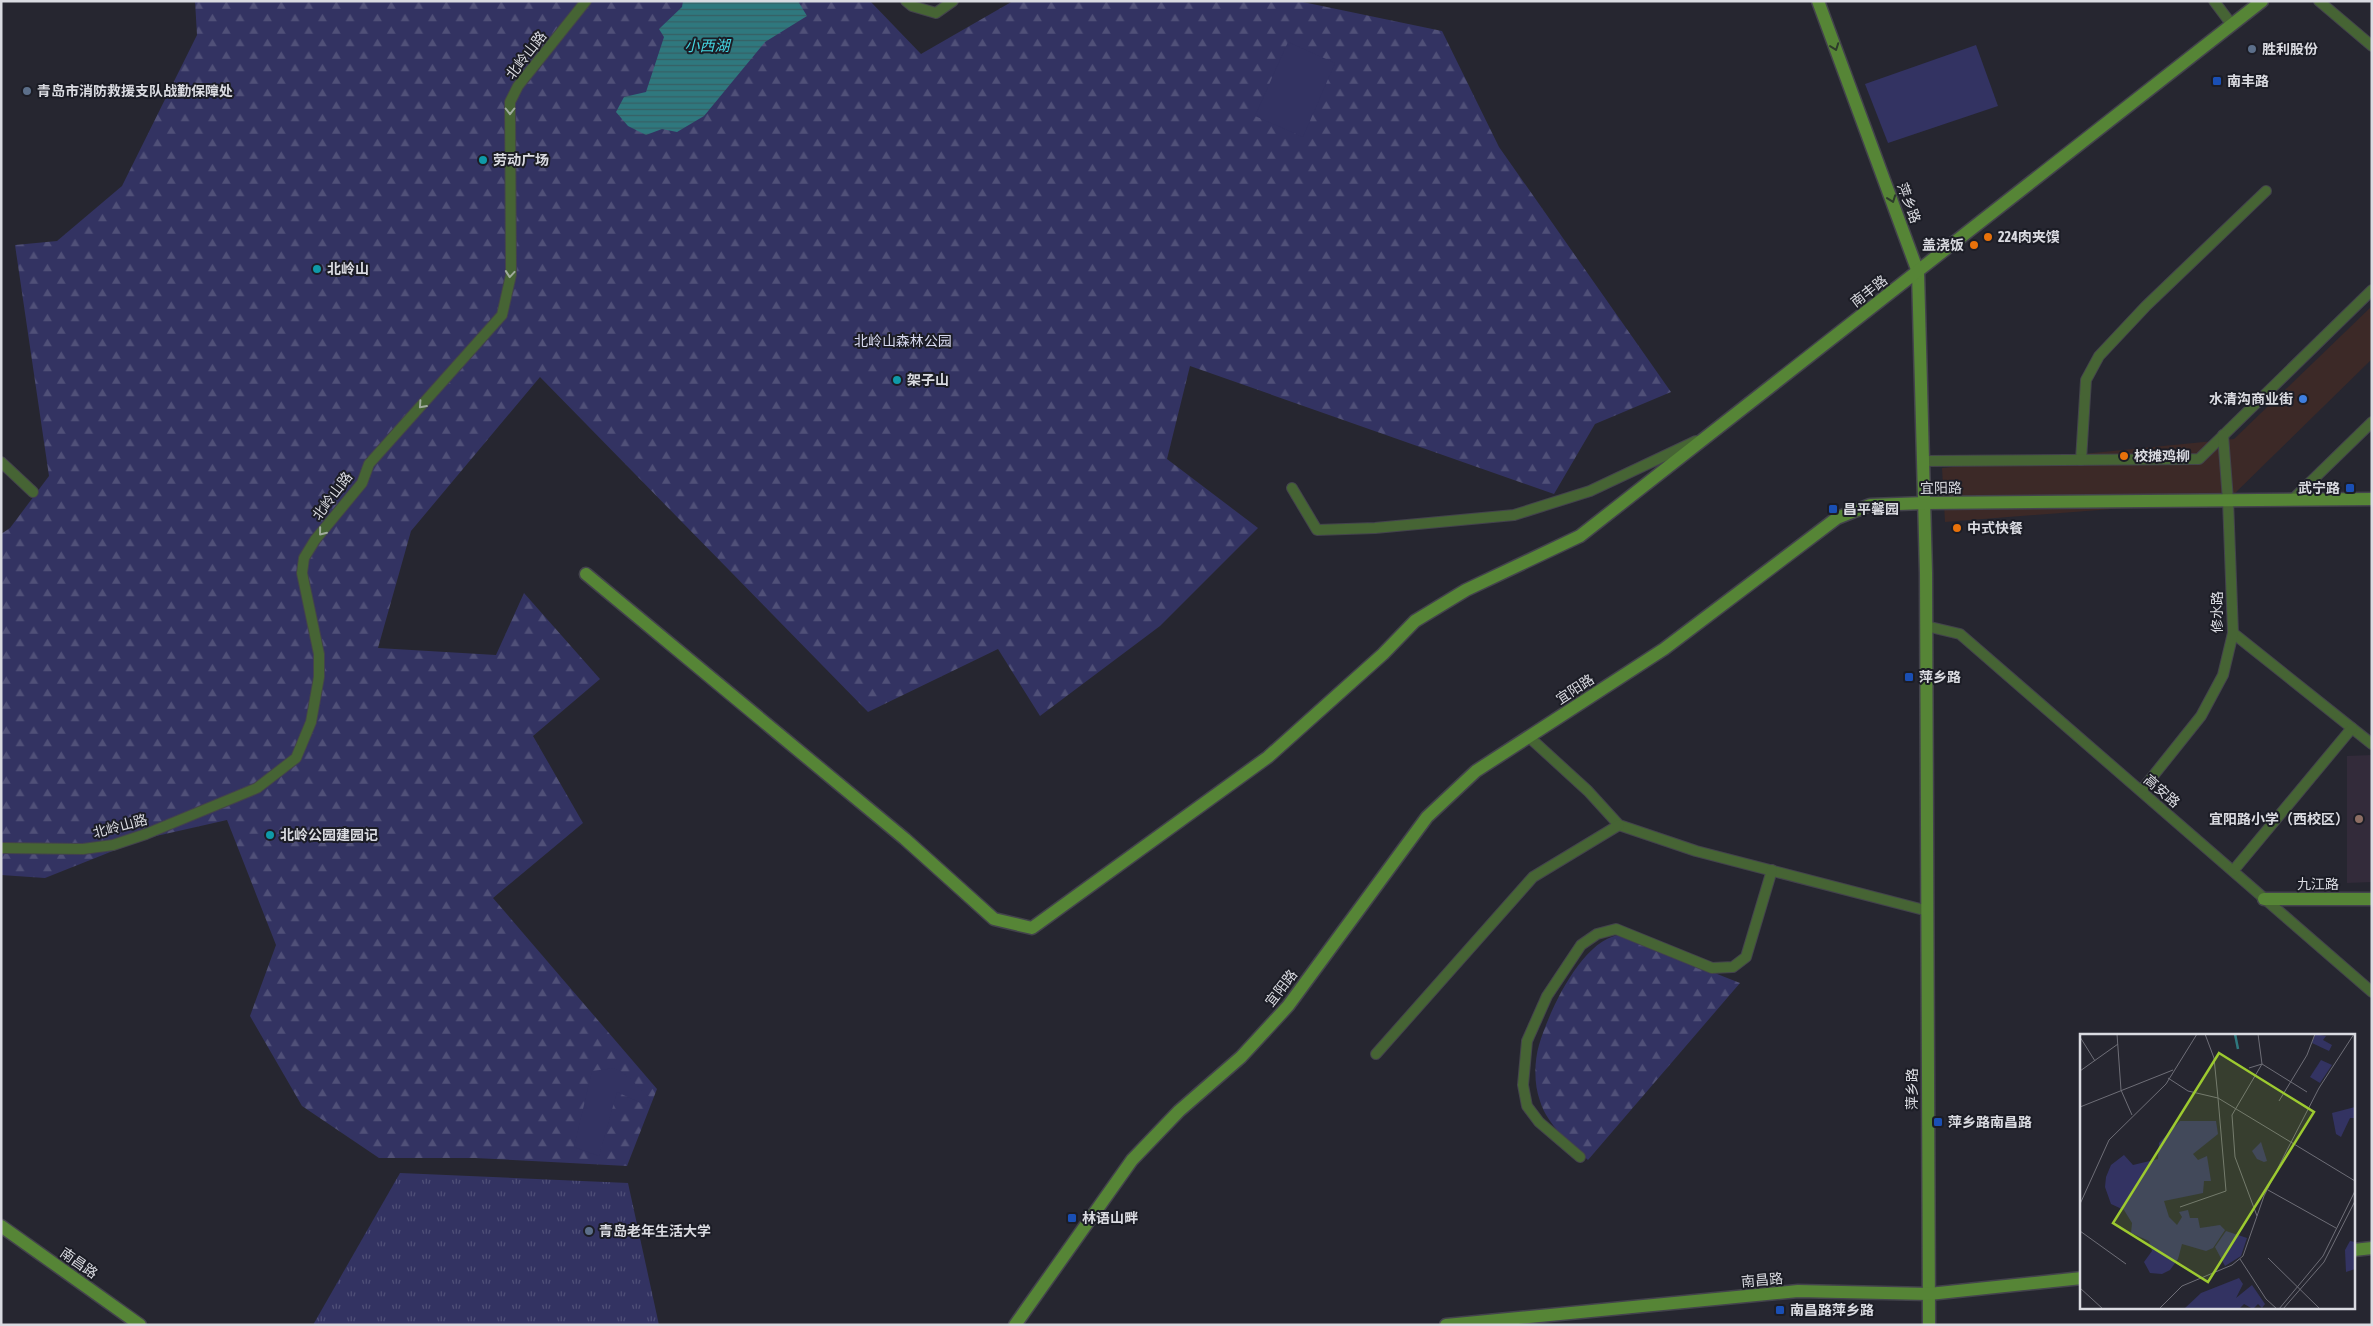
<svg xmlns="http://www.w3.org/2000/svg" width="2373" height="1326" viewBox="0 0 2373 1326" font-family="'Asap Condensed','Noto Sans SC',sans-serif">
<defs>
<pattern id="forest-firs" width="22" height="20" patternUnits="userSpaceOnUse" patternTransform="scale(1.25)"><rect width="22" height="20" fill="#333362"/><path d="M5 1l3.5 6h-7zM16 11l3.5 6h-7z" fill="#505078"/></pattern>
<pattern id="park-tufts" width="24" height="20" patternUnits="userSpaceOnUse" patternTransform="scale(1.25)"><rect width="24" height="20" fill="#333362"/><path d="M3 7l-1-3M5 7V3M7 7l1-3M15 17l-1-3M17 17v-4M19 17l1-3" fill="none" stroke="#505078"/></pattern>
<pattern id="water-rules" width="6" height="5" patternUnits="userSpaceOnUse" patternTransform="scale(1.25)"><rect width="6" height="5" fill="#2f787e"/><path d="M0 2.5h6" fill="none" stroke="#376064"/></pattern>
</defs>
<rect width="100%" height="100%" fill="#262630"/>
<!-- commercial -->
<path fill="#3c2927" d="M2372,306V359L2228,500L1945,522L1942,468L2234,439Z"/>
<!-- education -->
<path fill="#332b3a" d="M2372,755V882L2347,883V756Z"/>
<!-- forest -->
<g fill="url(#forest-firs)">
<path d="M195,1H870L921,54L1013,1H1298L1442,31L1499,147L1671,392L1595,424L1554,494L1190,366L1167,459L1258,528L1160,626L1040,716L998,649L868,712L540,377L411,531L378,648L496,655L524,593L600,679L533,736L583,823L493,898L657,1089L627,1166L475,1158H379L302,1106L250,1016L276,945L227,820L143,839L45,878L1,875V534L10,528L49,476L15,245L57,241L122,186L197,35Z"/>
<path d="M1618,935L1740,983L1588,1160C1571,1144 1547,1125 1540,1101C1534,1085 1534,1062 1539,1045C1549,1011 1581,942 1618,935Z"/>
</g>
<!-- park -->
<path fill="url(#park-tufts)" d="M400,1173L628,1183L659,1325H313Z"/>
<!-- garden -->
<g fill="#333362">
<path d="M1288,42L1335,63L1303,137L1255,116Z"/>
<path d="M1976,45L1998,106L1888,143L1865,84Z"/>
<path d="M615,1068C630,1075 638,1089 651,1098L647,1106L617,1092L599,1156L574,1147L592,1071Z"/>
</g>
<!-- water -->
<path fill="url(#water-rules)" d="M683,1H798L807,16L765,42L704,116L677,132L662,129L646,135L628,126L616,112L624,97L646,92L664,37L659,29L682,7Z"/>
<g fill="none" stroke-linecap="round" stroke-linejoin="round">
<defs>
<g id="street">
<path d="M906,1L912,6L936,13L953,1"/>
<path d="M2214,1L2232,25"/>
<path d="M2319,1L2372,46"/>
<path d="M2081,460L2086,380L2099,356L2146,306L2266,191"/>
<path d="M1924,461L2199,459L2372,290"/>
<path d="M1,462L33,492"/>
<path d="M1292,488L1317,530L1375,528L1514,515L1590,491L1696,441"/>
<path d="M2293,499L2372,422"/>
<path d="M1926,626L1960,634L2372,992"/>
<path d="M2233,633L2372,744"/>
<path d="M1529,737L1588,791L1619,825L1696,851L1928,911"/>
<path d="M2141,791L2201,716L2223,675L2233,633L2228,500L2223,435"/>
<path d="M1,848L83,849L113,845L146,834L257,788L296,758L311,722L319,677V654L302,573L304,558L315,540L362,483L369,464L502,315L511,275L510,102L518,86L586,1"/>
<path d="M2233,871L2352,728"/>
<path d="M1376,1054L1533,877L1619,825"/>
<path d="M1580,1157L1539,1122L1527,1106L1523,1085L1527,1041L1547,996L1581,945L1597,934L1616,929L1712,968L1733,967L1746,957L1772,870"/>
</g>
<g id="secondary">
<path d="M1818,1L1918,272L1926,573L1929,1325"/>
<path d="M586,574L905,839L994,919L1032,928L1268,757L1383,654L1415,621L1466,590L1580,536L2262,1"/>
<path d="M2264,899H2372"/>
<path d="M1,1226L140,1325"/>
<path d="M2354,1250L2372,1248"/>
<path d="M1015,1325L1132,1160L1179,1111L1241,1057L1288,1006L1427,817L1476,771L1664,649L1837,518L1870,505L1925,503L2372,499"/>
<path d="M1446,1325L1798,1291L1929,1294L2082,1278"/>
</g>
</defs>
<!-- street casing -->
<use href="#street" stroke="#43434c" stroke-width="12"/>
<!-- secondary casing -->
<use href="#secondary" stroke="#43434c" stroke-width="15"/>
<!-- street -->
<use href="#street" stroke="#466434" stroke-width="10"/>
<!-- secondary -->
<use href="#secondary" stroke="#568536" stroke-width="12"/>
</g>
<!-- one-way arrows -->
<defs><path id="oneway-chevron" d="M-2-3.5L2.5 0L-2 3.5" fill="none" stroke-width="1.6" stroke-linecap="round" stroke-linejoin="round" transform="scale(1.25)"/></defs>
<g stroke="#2d3c2b">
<use href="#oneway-chevron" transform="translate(1835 47) rotate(70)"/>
<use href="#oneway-chevron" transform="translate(1892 199) rotate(70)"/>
</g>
<g stroke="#9fab9c">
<use href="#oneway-chevron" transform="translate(510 111) rotate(90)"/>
<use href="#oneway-chevron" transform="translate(510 274) rotate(95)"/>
<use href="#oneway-chevron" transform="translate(422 405) rotate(132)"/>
<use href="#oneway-chevron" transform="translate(322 532) rotate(129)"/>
</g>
<!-- markers -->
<g fill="#5c6f8a" stroke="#1c1d26" stroke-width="2">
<circle cx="2252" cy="49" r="5"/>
<circle cx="27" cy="91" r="5"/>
<circle cx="589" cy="1231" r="5"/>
</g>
<g fill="#1a4fb4" stroke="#1c1d26" stroke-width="2">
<rect x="2212" y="76" width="10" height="10" rx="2.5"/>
<rect x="2345" y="483" width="10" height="10" rx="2.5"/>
<rect x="1828" y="504" width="10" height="10" rx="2.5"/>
<rect x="1904" y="672" width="10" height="10" rx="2.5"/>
<rect x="1933" y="1117" width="10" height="10" rx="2.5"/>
<rect x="1067" y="1213" width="10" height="10" rx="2.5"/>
<rect x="1775" y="1305" width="10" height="10" rx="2.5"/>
</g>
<g fill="#0f9aa8" stroke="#1c1d26" stroke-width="2">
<circle cx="483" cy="160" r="5"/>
<circle cx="317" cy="269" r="5"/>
<circle cx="897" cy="380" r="5"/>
<circle cx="270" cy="835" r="5"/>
</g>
<g fill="#e8710a" stroke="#1c1d26" stroke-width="2">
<circle cx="1988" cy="237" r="5"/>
<circle cx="1974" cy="245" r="5"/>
<circle cx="2124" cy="456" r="5"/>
<circle cx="1957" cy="528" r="5"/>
</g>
<circle fill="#3f7fe0" stroke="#1c1d26" stroke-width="2" cx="2303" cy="399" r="5"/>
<circle fill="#8d6e63" stroke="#1c1d26" stroke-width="2" cx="2359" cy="819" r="5"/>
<g text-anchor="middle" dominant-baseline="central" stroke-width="4" stroke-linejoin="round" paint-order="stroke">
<!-- poi labels -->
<g font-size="14" font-weight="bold" fill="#dadbe1" stroke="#1c1d26" text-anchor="start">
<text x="2262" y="49">胜利股份</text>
<text x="2227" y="81">南丰路</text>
<text x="37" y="91">青岛市消防救援支队战勤保障处</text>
<text x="493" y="160">劳动广场</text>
<text x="1998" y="237">224肉夹馍</text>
<text x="1964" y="245" text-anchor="end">盖浇饭</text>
<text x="327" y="269">北岭山</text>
<text x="907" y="380">架子山</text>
<text x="2293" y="399" text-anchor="end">水清沟商业街</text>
<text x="2134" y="456">校摊鸡柳</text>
<text x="2340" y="488" text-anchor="end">武宁路</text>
<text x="1843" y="509">昌平馨园</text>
<text x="1967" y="528">中式快餐</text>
<text x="1919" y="677">萍乡路</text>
<text x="2349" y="819" text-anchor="end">宜阳路小学（西校区）</text>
<text x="280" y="835">北岭公园建园记</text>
<text x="1948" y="1122">萍乡路南昌路</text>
<text x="1082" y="1218">林语山畔</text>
<text x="599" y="1231">青岛老年生活大学</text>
<text x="1790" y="1310">南昌路萍乡路</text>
</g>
<!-- street labels -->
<g font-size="14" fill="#dadbe1" stroke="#1c1d26">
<text transform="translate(526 55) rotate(-52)">北岭山路</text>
<text transform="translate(1909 203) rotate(70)">萍乡路</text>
<text transform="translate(1869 291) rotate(-38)">南丰路</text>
<text transform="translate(1941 488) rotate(-1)">宜阳路</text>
<text transform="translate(332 496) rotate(-53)">北岭山路</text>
<text transform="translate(2217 612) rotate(-90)">修水路</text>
<text transform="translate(1575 689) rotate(-33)">宜阳路</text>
<text transform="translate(2162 791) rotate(41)">高安路</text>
<text transform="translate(120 826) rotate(-15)">北岭山路</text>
<text x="2318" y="884">九江路</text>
<text transform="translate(1281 988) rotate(-52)">宜阳路</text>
<text transform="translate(1912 1089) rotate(-90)">萍乡路</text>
<text transform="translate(79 1263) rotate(35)">南昌路</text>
<text transform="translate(1762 1280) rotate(-5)">南昌路</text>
</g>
<!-- park labels -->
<g font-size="14" fill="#d7d9ef" stroke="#1c1d26">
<text x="903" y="341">北岭山森林公园</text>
</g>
<!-- water labels -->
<g font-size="15" font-style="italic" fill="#44d5e0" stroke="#1c1d26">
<text x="707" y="45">小西湖</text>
</g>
</g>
<!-- overview -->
<g transform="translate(2080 1034)">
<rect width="275" height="275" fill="#262630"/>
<path d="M100,87H136L138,100L113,120L118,126L127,122L131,147H124L123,159L84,167L89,183L97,191L102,183L99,178L108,176L110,184H118L120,194L140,191L145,196L133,214L126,217L102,210L98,225L90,236L82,240L70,239L64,228L72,217L69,207L51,199L52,189L44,176L31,170L25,153L26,143L31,131L44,121L53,131L78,125L79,109ZM181,108L187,127L184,128L177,125L172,117Z" fill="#333362"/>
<path d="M275,73V84H270L261,103L256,100L252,79Z" fill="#333362"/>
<path d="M235,0L246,2L243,6L252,11L249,17L232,9ZM146,197L167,204L161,222L145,232L135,213ZM270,207L275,208V235L266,238L265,216ZM159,244L163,250L156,264L172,251L185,270L182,274L178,270L173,275L164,270L159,275H104L121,259Z" fill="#333362"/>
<path d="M241,26L252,31L240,49L230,43Z" fill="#333362"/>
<path fill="none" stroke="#2f787e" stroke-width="2.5" d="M155,0L158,15"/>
<path fill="none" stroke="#6e6e77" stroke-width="1" d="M37,0L41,56L52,81M125,0L134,24L138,64M0,3L15,27M169,34L182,30L227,58M0,37L38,10M88,44L108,57L138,64L275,147M199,67L227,21L235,0M0,73L93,36M188,156L256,194M0,170L29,106L86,50L117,0M100,173L146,157L138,64M177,182L155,123L152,81L182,30L178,0M0,197L46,230M188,224L240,275M160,225L186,265L197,275M0,254L23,275M79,275L102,252L152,231L163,222L184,162L206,118L239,54L274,0M199,275L243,222L275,157M203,275L244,228L275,167"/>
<path fill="#9dca30" fill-opacity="0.15" stroke="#9dca30" stroke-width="2.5" d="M139,19L234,78L128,248L33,189Z"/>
<rect width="275" height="275" fill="none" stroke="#dadbe1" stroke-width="2.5"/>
</g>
<!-- border -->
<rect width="2373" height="1326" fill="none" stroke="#dadbe1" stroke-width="5"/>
</svg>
